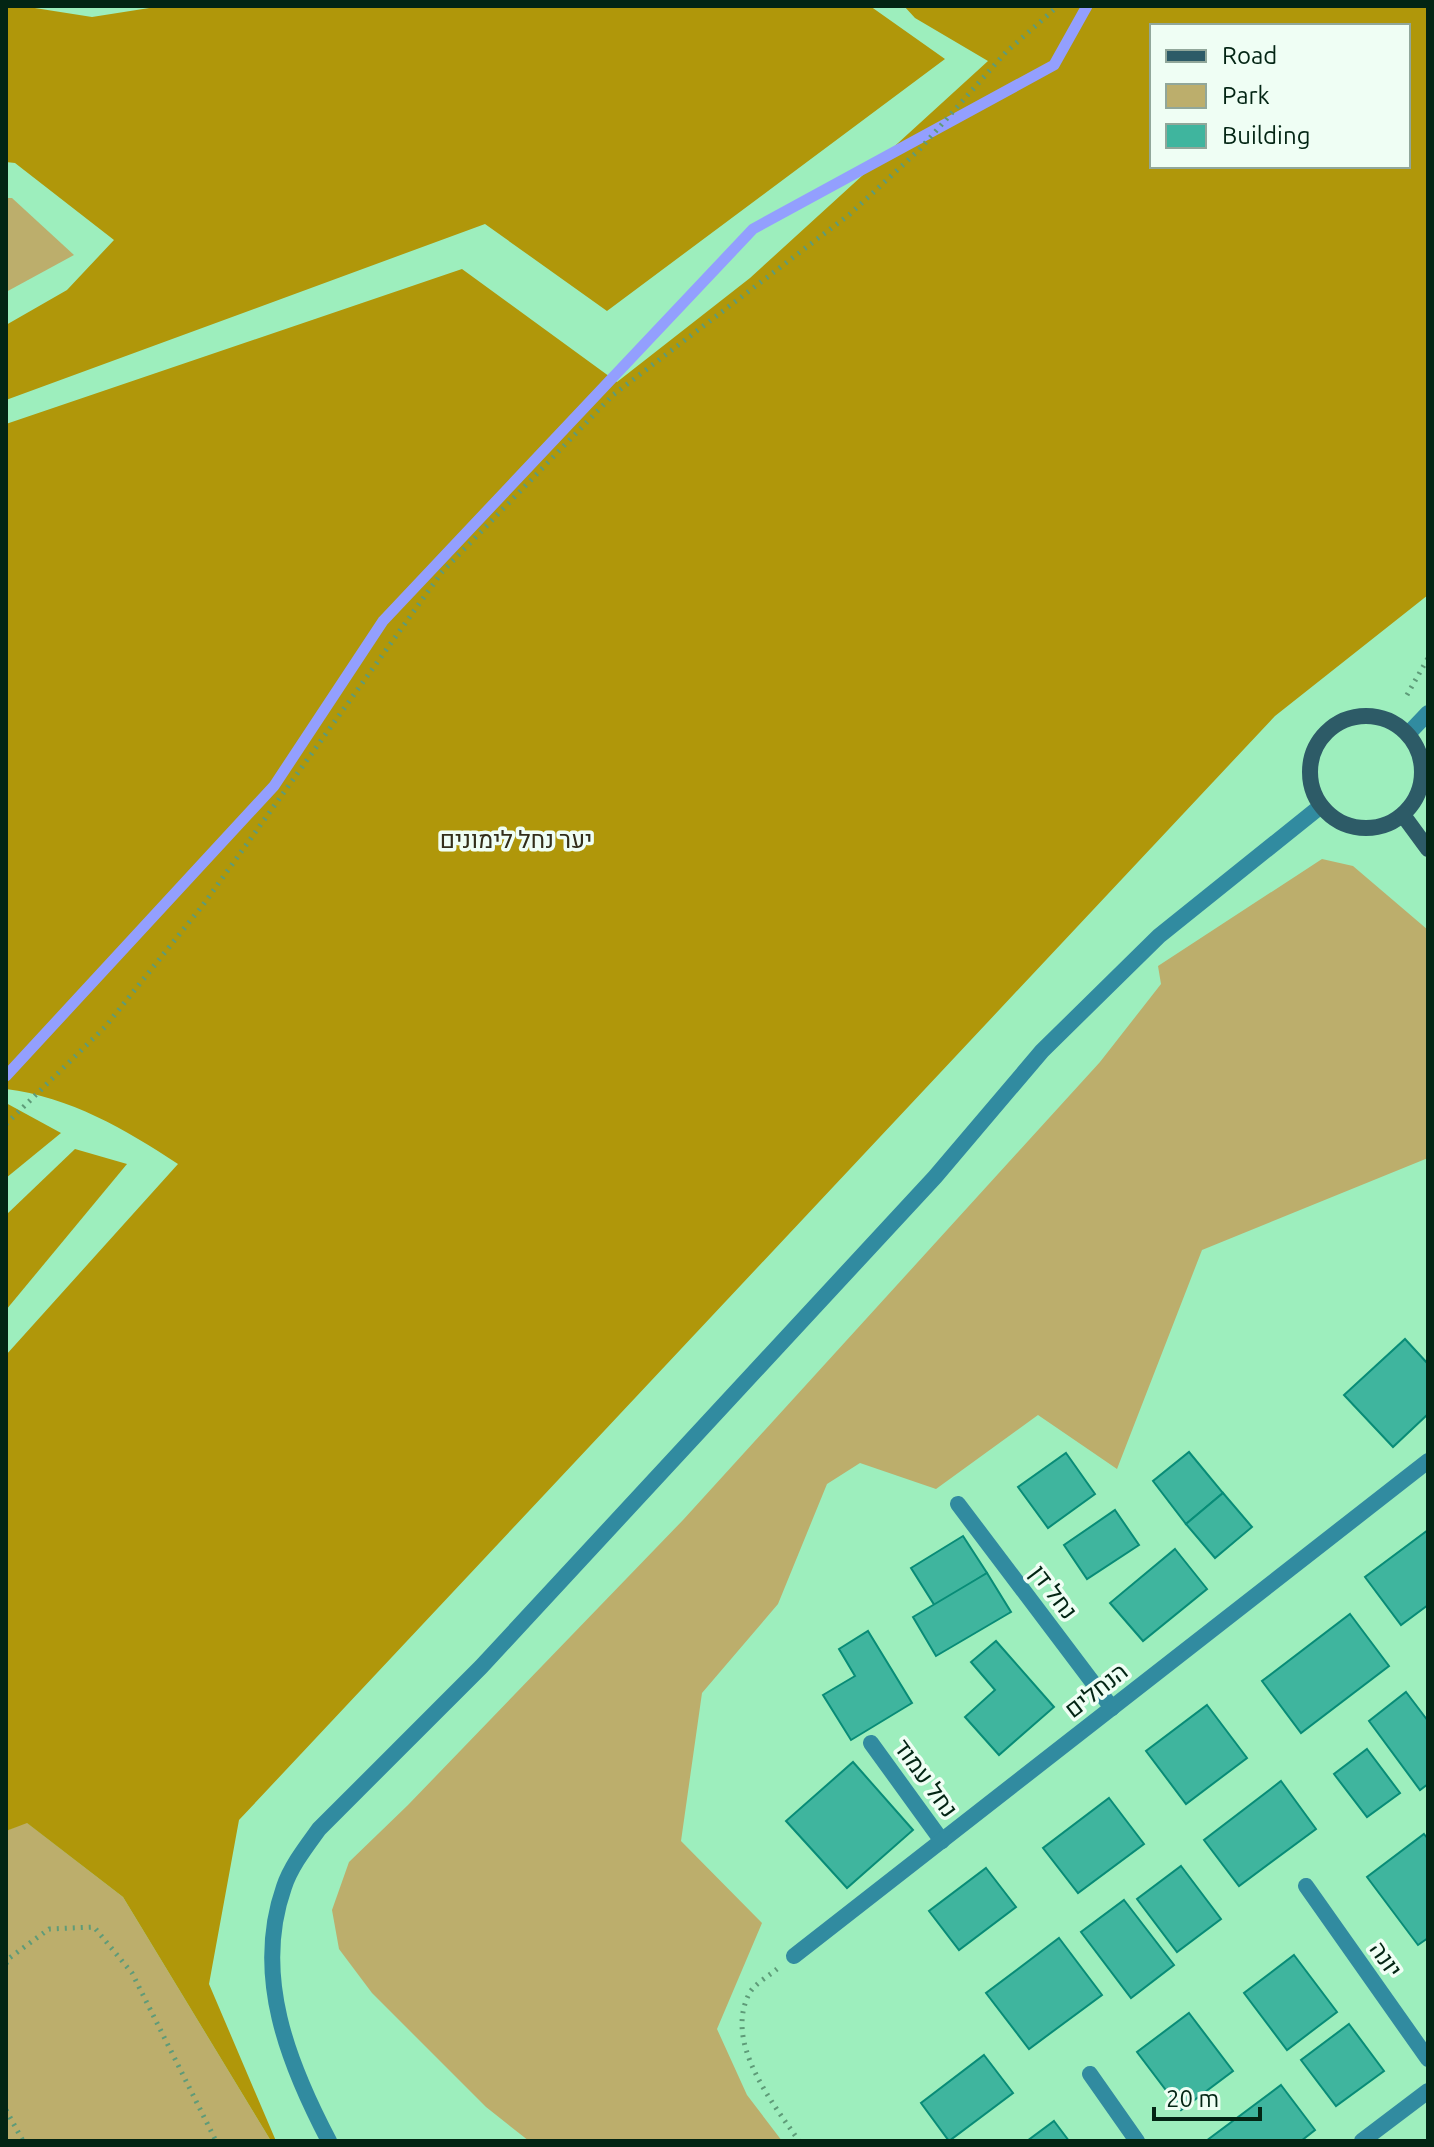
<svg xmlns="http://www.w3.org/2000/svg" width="1434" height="2147" viewBox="0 0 1434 2147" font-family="Ubuntu,Heebo,sans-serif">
<rect width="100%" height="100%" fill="#9deebd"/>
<!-- green -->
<g fill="#bcae6c">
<path d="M6,198H12L74,255L6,292Z"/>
<path d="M1322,859L1353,866L1428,930V1158L1202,1250L1117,1469L1038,1415L936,1489L860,1463L827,1484L778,1604L702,1693L681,1841L762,1923L717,2029L747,2095L782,2141H529L486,2107L372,1993L339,1949L332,1910L349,1862L408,1805L683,1520L1100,1062L1161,984L1158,966Z"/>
<path d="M26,1822L123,1897L271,2141H6V1831Z"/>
</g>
<!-- forest -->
<g fill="#b0970a" fill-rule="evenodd">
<path d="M6,6H22L92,17L162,6H870L945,59L607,311L485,224L6,400V325L67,290L114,240L15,163L6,162Z"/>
<path d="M904,6H1428V595L1275,716L239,1820L209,1984L276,2141H271L123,1897L27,1823L6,1831V1355L178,1164C125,1129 70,1097 6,1089V424L462,269L617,382L750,278L988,61L915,18ZM1152,26H1408V166H1152Z"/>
<path d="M6,1103L61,1133L6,1178Z"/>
<path d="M75,1149L127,1164L6,1310V1215Z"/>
</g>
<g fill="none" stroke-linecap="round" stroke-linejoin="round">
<!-- stream -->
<path stroke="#939ffe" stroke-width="11" d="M6,1076L274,786L383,621L753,229L1054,65L1087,6"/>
</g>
<!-- building -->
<g fill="#3fb59e" stroke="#088c77" stroke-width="2">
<path d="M1405,1339L1428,1364V1414L1393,1447L1344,1395Z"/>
<path d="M1189,1452L1223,1493L1186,1524L1153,1481Z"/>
<path d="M1066,1453L1095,1494L1048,1528L1018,1487Z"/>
<path d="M1223,1493L1252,1527L1215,1558L1186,1524Z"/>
<path d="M1115,1510L1139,1545L1087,1579L1064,1545Z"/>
<path d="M1428,1530V1605L1401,1625L1365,1577Z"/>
<path d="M963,1536L987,1573L935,1606L911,1568Z"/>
<path d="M1175,1549L1207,1589L1143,1641L1110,1603Z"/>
<path d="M987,1573L1011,1612L936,1656L913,1617Z"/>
<path d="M1350,1614L1389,1666L1301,1733L1262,1681Z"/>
<path d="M868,1631L912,1703L851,1740L823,1695L855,1676L839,1649Z"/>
<path d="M996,1641L1054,1707L999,1755L965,1717L995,1690L971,1662Z"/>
<path d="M1406,1692L1428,1721V1784L1420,1790L1369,1721Z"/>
<path d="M1207,1705L1247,1758L1186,1804L1146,1751Z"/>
<path d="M1367,1749L1400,1793L1367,1817L1334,1774Z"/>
<path d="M853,1762L913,1830L847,1888L786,1821Z"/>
<path d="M1281,1781L1316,1829L1239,1886L1204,1840Z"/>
<path d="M1109,1798L1144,1844L1078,1893L1043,1848Z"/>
<path d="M1424,1834L1428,1839V1938L1418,1945L1367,1877Z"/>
<path d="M1181,1866L1221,1919L1177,1952L1137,1899Z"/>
<path d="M986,1868L1016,1907L959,1950L929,1911Z"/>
<path d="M1124,1900L1174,1965L1131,1998L1081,1932Z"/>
<path d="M1059,1938L1102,1995L1029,2049L986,1993Z"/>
<path d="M1294,1955L1337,2012L1287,2050L1244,1993Z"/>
<path d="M1189,2013L1233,2071L1181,2110L1137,2052Z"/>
<path d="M1349,2024L1384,2071L1336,2106L1301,2060Z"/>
<path d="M984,2055L1013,2093L949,2141L921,2103Z"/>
<path d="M1281,2085L1315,2130L1301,2141H1206Z"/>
<path d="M1054,2121L1069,2141H1027Z"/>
</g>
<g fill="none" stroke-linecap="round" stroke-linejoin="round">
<!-- path -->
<g stroke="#5e9b78" stroke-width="5" stroke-dasharray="2 6" stroke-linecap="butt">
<path d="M1407,695L1428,658"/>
<path d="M6,1124L105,1027L203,905L442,572L613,395L850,214L919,150L1006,52L1058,6"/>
<path d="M6,1964L8,1959L49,1929L94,1927L132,1973L216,2141"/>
<path d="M777,1969C769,1976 754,1984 749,1994C724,2043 772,2102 799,2141"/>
<path d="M6,2110L23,2141"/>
</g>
<!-- lane -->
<path stroke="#318ba0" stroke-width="16" d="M1408,734L1428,713"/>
<!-- street -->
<g stroke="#318ba0" stroke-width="16">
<path d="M958,1504L1112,1708"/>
<path d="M871,1743L942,1841"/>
<path d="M1306,1886L1428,2059"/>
<path d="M794,1956L1428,1461"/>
<path d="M1090,2074L1137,2141"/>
<path d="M329,2141C288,2063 253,1975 284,1887C291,1866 306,1847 319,1829L481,1667L935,1177L1042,1051L1159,936L1321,806"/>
<path d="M1362,2141L1428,2091"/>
</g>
<!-- secondary -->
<g stroke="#2d5b67" stroke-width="16">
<circle cx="1366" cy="772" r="56"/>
<path d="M1403,815L1428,849"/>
</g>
</g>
<g text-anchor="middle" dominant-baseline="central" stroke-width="7" stroke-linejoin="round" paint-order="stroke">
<!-- park labels -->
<g font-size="24" fill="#322d19" stroke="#effef4">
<text x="516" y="839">יער נחל לימונים</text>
</g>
<!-- street labels -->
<g font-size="24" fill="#032514" stroke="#effef4">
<text transform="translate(1054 1592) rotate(53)">נחל דן</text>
<text transform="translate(1096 1690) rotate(-38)">הנחלים</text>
<text transform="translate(926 1778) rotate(54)">נחל עמוד</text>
<text transform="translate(1386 1959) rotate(55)">יונה</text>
</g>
</g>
<!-- border -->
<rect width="1434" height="2147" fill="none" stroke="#032514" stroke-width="16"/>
<!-- legend -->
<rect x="1150" y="24" width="260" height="144" fill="#effef4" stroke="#91a79a" stroke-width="2"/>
<rect x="1166" y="50" width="40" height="12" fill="#2d5b67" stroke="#91a79a" stroke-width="2"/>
<text x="1222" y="64" font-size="24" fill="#032514">Road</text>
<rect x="1166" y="84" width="40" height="24" fill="#bcae6c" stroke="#91a79a" stroke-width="2"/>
<text x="1222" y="104" font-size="24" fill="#032514">Park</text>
<rect x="1166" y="124" width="40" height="24" fill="#3fb59e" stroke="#91a79a" stroke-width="2"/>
<text x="1222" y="144" font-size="24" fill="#032514">Building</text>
<!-- scale -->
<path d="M1154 2107v12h106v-12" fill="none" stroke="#032514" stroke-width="4"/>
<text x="1166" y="2107" font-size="24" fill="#032514" stroke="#effef4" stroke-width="6" paint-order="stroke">20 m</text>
</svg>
